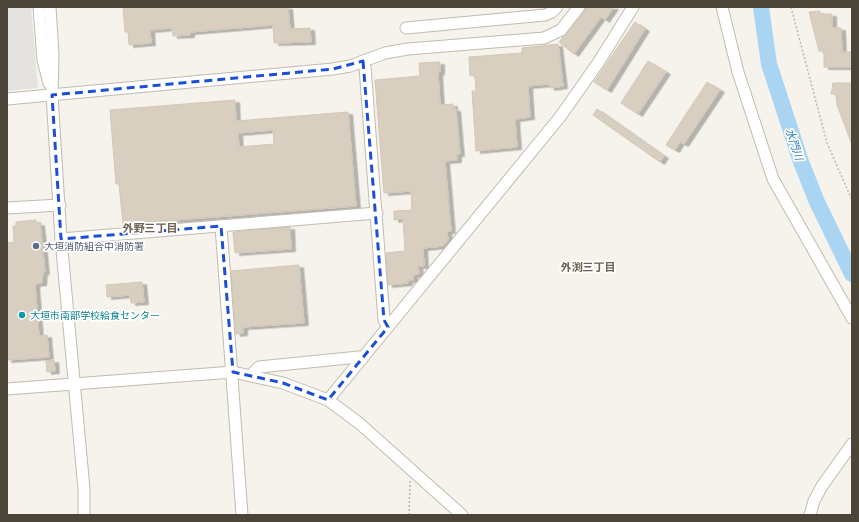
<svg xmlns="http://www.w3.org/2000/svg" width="859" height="522" viewBox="0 0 859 522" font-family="'Noto Sans','Noto Sans JP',sans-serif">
<defs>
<filter id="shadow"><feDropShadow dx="4.5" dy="2.5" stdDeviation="0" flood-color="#0004"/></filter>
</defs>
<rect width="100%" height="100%" fill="#f6f3ec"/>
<!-- parking -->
<path fill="#e5e3e0" d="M7,7H31L38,88L7,91Z"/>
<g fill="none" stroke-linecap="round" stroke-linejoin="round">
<!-- river -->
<path stroke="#a9d4f2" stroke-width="16" d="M761,7L769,64L801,162L817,202L852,274"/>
</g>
<!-- building -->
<g fill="#d8cfc1" stroke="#d3c7b4" fill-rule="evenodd" filter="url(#shadow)">
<path d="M123,7H288L290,29L310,28L311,42L274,43L273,25L190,32V35L173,36L172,28L150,30L151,43L129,45L128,32H125Z"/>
<path d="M587,7H614L605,20L601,17L574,54L559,42Z"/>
<path d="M820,11V14H832V28H841L842,52H852V67H824V51H819L809,12Z"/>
<path d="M635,22L645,29L607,90L594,82Z"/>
<path d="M558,44L563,86L550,88L549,84L528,86L530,117L515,119L517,147L476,151L472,91H476L475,75L470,76L469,57L522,53V48Z"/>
<path d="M648,61L666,72L638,114L621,103Z"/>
<path d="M440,62V72L438,73L440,105L453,104V109H456L460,154H457V160L445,161L451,231H447L448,240L443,246L423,248L424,266H418L419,274L413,275V280H408V283L388,285L386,253L405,251L403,219L394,220V211L412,210L411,191L384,193L375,80L420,76L419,63Z"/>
<path d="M707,82L720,90L684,144L680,142L675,150L666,145Z"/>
<path d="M833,83H852V145L837,105L836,94H831Z"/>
<path d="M235,100L236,121L348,112L356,206L123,224L119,184H116L110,110ZM273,130L274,144L239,147L238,133Z"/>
<path d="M597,109L664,156L660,162L593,115Z"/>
<path d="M36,220L37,224L40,223L45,272H43L42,283L35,284L39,336L47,335L49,357L7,360V243L14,242L13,226H16V222Z"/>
<path d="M290,227L291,249L235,253L233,232Z"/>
<path d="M299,265L304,323L243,327V333L236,334L231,271Z"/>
<path d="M142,282L144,302L131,303L130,295L107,297L106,285Z"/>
<path d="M54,360L55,371L47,372L46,361Z"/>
</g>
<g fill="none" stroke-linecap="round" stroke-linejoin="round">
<defs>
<g id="minor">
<path d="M39,7L43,60L49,83"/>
<path d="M50,7L53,54L52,95L61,239L84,489V515"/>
<path d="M722,7L738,72L773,179L852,318"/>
<path d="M406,28L545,15L552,12L557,7"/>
<path d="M363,61L365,67L384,320L388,327"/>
<path d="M7,99L333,69L350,66L385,53L408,49L544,38L561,30L579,7"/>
<path d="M7,208L60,205"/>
<path d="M221,226L242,515"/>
<path d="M61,239L377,213"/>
<path d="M251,375L259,367L359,357L362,359"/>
<path d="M7,389L233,372L283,383L328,400L359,423L462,515"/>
<path d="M328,400L560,117L598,63L633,7"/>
<path d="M810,515L814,501L822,486L852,444"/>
</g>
</defs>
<!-- minor casing -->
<use href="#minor" stroke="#c2bbae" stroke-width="13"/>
<!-- path -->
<g stroke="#c4b79f" stroke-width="1.5" stroke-dasharray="2 2" stroke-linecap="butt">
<path d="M791,7L827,143L852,200"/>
<path d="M409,515L410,481"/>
</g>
<!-- minor -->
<use href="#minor" stroke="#fff" stroke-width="11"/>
</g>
<!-- marked area -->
<path fill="none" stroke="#1d4ed8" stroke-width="3" stroke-dasharray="8 5" stroke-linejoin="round" d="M363,61L384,320L388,327L328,400L283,383L233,372L221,226L61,239L52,95L333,69Z"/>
<!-- markers -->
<circle fill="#5c6f8a" stroke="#fff" stroke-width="1.5" cx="36" cy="246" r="4"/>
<circle fill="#0f9aa8" stroke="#fff" stroke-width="1.5" cx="22" cy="315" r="4"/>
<g text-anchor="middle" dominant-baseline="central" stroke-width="3.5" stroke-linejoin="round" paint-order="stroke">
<!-- service labels -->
<g font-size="10" fill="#4e5e75" stroke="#fff" text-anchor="start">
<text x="44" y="246">大垣消防組合中消防署</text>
</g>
<!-- culture labels -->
<g font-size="10" fill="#0d838f" stroke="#fff" text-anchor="start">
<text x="30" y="315">大垣市南部学校給食センター</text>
</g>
<!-- water labels -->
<g font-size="11" font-style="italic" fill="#2e7ab2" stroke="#fff">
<text transform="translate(795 144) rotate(72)">水門川</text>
</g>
<!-- neighbourhood labels -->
<g font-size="11" font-weight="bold" fill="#6e6250" stroke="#fff">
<text x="150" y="227">外野三丁目</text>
<text x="588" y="266">外渕三丁目</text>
</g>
</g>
<!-- border -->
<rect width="859" height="522" fill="none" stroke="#4b4439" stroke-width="16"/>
</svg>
